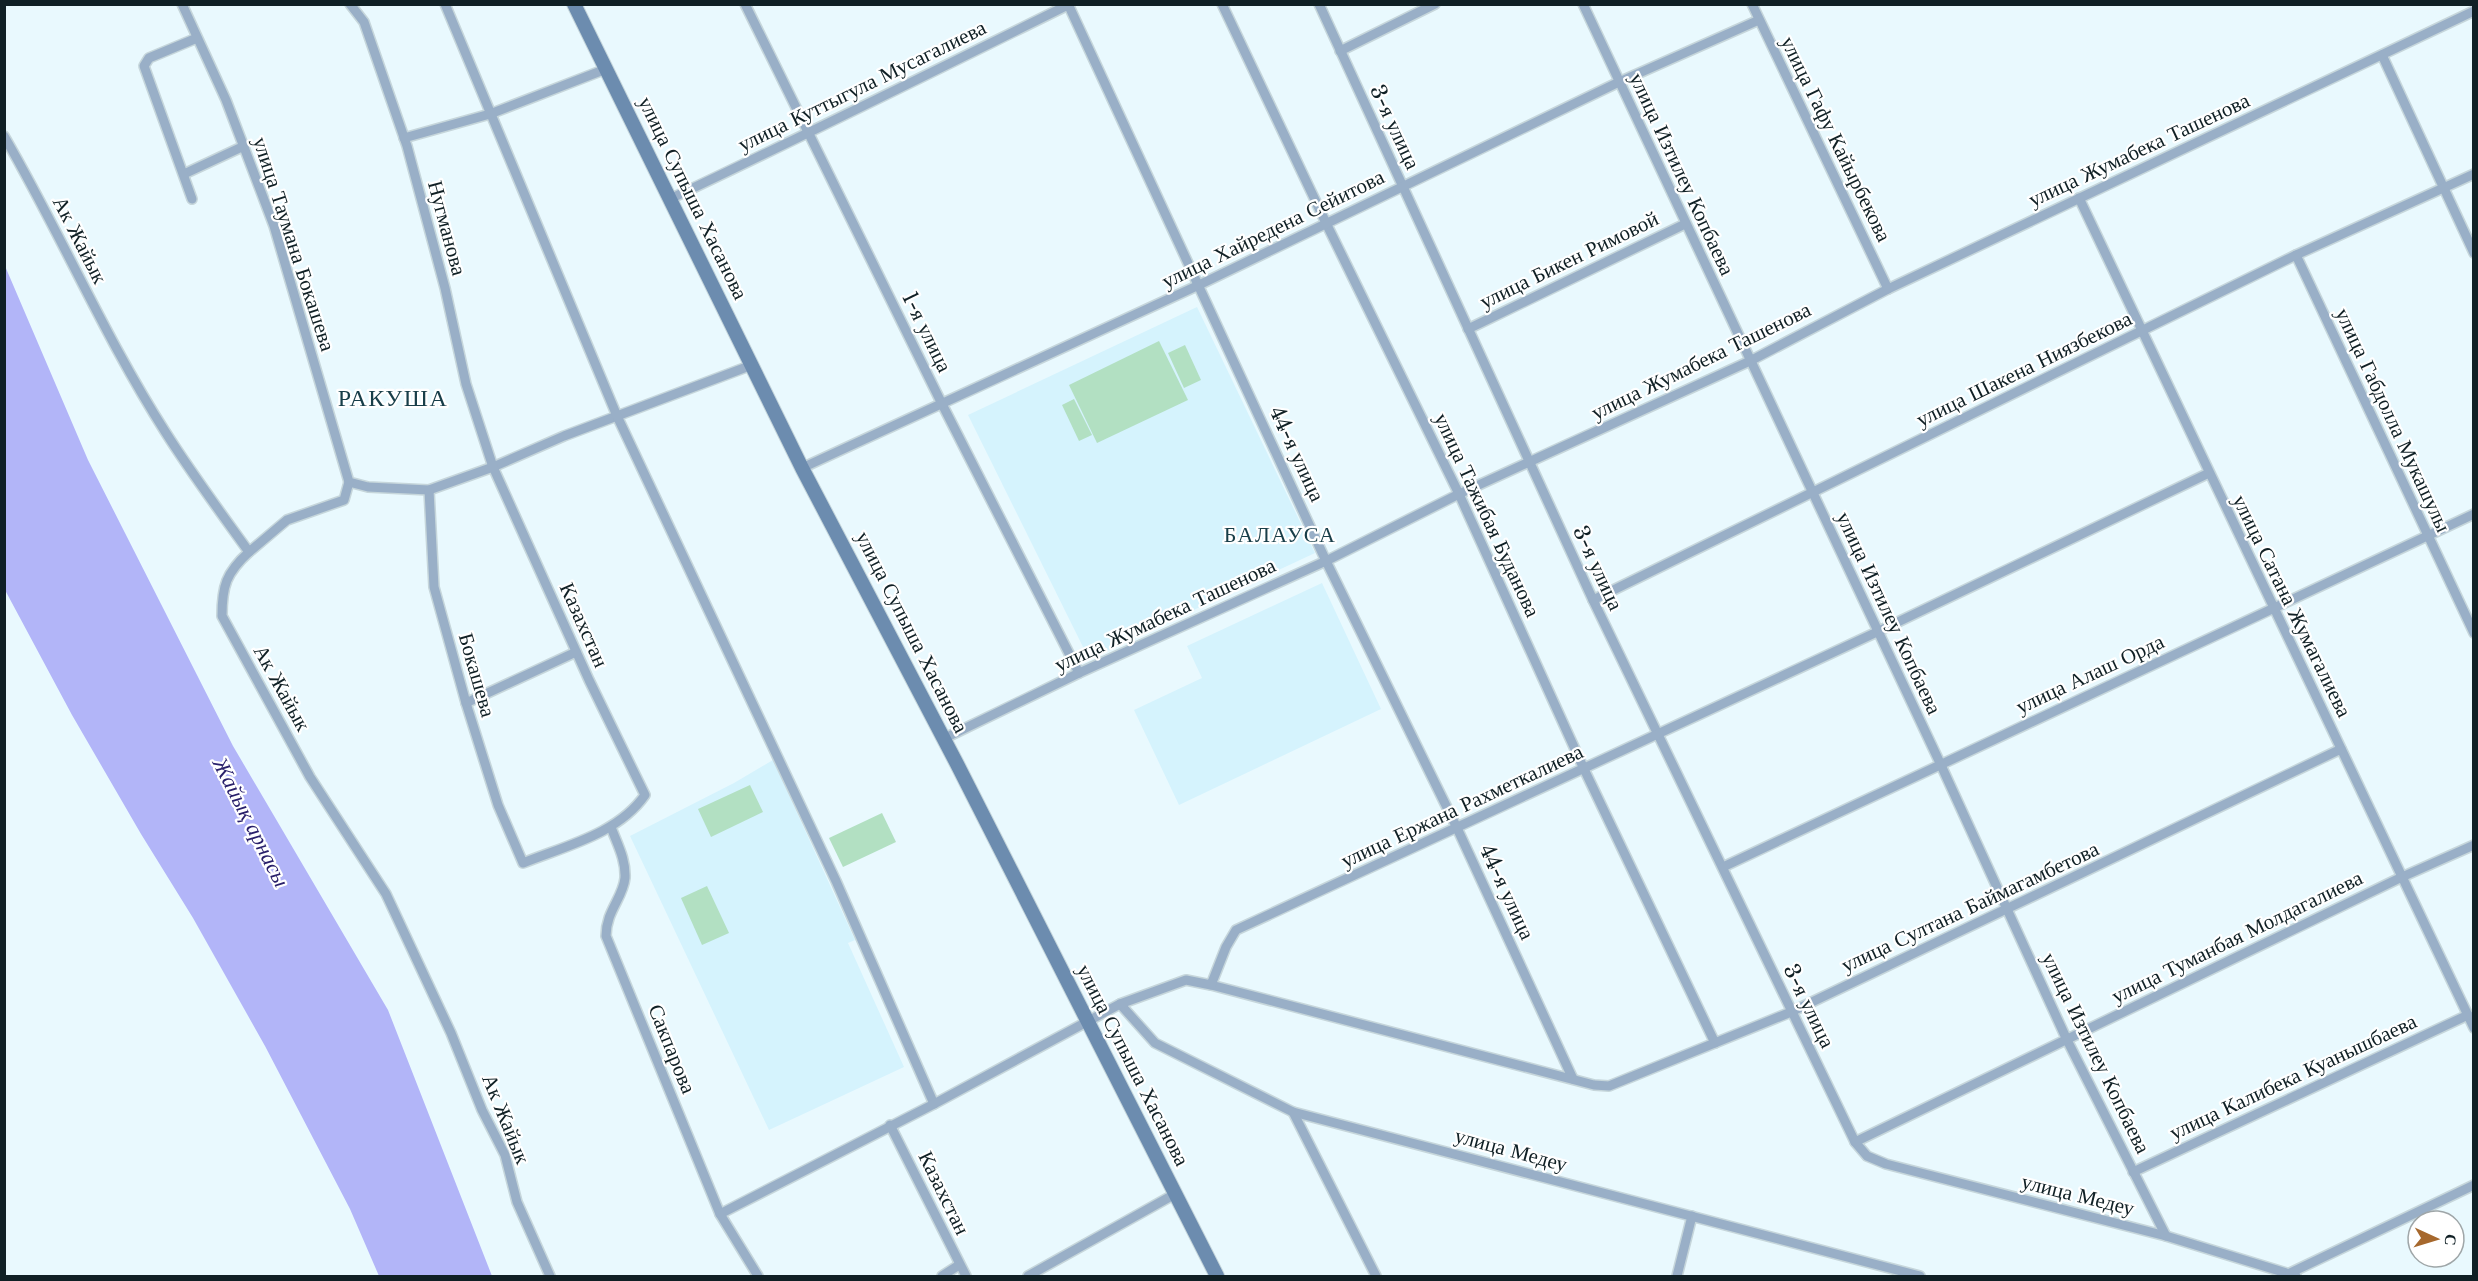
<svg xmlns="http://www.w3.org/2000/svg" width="2478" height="1281" viewBox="0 0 2478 1281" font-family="'Libre Baskerville',serif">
<rect width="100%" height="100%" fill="#e9f9fe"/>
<!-- built -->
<g fill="#d5f3fd">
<path d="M1197,307L1315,553L1089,659L968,415Z"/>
<path d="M1322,583L1381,709L1179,805L1134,710L1202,678L1187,646Z"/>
<path d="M773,760L855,940L848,943L904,1067L769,1130L630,836L734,783Z"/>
</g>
<!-- green -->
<g fill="#b2e0c2">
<path d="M1159,341L1188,400L1097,443L1069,385Z"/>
<path d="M1185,345L1201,380L1184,388L1168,353Z"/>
<path d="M1074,399L1092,435L1079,441L1062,405Z"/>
<path d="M750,785L763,812L711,837L698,809Z"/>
<path d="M882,813L896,842L843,867L829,838Z"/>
<path d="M707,886L729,933L702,945L681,898Z"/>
</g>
<!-- water -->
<path fill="#b2b5f8" d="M5,266L88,460L233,746L388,1010L492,1276H379L350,1209L265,1046L193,918L141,834L72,715L5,590Z"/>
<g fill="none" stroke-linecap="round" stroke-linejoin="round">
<defs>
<g id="street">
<path d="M182,4L226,100L274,226L349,482L368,487L429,490L493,467L564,436L752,365"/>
<path d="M350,4L364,22L407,146L445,288L466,384L493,467L589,680L645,795C618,834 565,846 523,863L498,805L466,703L434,587L429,490"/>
<path d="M445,4L617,416L836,881L934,1104"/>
<path d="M745,4L942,404L1079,673"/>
<path d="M1222,4L1326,223L1459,494L1584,769L1715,1043"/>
<path d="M1319,4L1593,600L1855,1142L1867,1156L1886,1164L2166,1236L2296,1276"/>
<path d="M1583,4L1940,763L2067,1040L2166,1236"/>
<path d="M1752,4L1888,289"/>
<path d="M1340,51L1435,4"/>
<path d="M2382,55L2474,253"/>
<path d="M4,136C61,234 105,338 166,433C192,474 221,513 249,552C226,573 222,586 222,616L310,777L386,894L451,1033L482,1110L505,1155L517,1202L550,1276"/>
<path d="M404,138L490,114L606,69"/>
<path d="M184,174L244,146"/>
<path d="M2079,198L2474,1028"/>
<path d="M192,199L144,66L149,58L197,38"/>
<path d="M670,199C804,136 936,70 1068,5V4L1326,561L1457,828L1573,1079"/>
<path d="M2296,255L2474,633"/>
<path d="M1468,329L1685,224"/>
<path d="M802,468L1199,285L1619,82L1759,20"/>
<path d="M249,552L287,520L344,500L349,482"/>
<path d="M1593,600L2296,255L2474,174"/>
<path d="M466,703L576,652"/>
<path d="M943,739L1079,673L1326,561L1459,494L1750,361L1888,289L2474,11"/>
<path d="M611,827C617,844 626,859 625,878C623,898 606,911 606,936L720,1214L758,1276"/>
<path d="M1723,867L2474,514"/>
<path d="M1211,985L1594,1085L1609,1086L1791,1012L2341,749"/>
<path d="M1120,1004L1155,1043L1293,1112L1920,1276"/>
<path d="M1293,1112L1376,1276"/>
<path d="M890,1125L966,1276"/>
<path d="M1855,1142L2402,877L2474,845"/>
<path d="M2133,1172L2468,1015"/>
<path d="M720,1214L934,1104L1120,1004L1186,980L1211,985L1226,947L1236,930L1877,632L2209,473"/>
<path d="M2290,1273L2474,1185"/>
<path d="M942,1276L959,1265"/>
<path d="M1028,1276L1175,1194"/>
<path d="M1677,1276L1692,1216"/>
</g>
<path id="secondary" d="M574,4L802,468L957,764L1217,1276"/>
</defs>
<!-- street casing -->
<use href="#street" stroke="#c6d6db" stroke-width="12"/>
<!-- secondary casing -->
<use href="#secondary" stroke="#c6d6db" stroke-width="16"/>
<!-- street -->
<use href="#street" stroke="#99afc7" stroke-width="9"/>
<!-- secondary -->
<use href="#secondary" stroke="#6c8caf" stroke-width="14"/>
</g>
<g text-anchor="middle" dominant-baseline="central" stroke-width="4.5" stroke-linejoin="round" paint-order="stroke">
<!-- street labels -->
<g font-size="21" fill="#102025" stroke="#fff">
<text transform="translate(862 86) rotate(-26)">улица Куттыгула Мусагалиева</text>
<text transform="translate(1395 127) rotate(65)">3-я улица</text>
<text transform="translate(1836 139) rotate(64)">улица Гафу Кайырбекова</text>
<text transform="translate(2139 150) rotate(-25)">улица Жумабека Ташенова</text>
<text transform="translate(1682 174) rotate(65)">улица Изтилеу Копбаева</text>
<text transform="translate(693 198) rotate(64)">улица Супыша Хасанова</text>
<text transform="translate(447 228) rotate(75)">Нугманова</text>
<text transform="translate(1273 229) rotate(-26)">улица Хайредена Сейитова</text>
<text transform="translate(80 240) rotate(63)">Ак Жайык</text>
<text transform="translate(294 244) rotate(72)">улица Таумана Бокашева</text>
<text transform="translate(1569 260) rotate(-26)">улица Бикен Римовой</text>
<text transform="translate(927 332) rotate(64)">1-я улица</text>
<text transform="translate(1701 361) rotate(-26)">улица Жумабека Ташенова</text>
<text transform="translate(2024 369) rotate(-26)">улица Шакена Ниязбекова</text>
<text transform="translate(2393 420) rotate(65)">улица Габдолла Мукашулы</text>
<text transform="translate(1297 454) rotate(65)">44-я улица</text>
<text transform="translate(1487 515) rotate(65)">улица Тажибая Буданова</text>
<text transform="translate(1598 568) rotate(65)">3-я улица</text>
<text transform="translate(2292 606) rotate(64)">улица Сатана Жумагалиева</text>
<text transform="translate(1889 613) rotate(65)">улица Изтилеу Копбаева</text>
<text transform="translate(1165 615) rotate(-25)">улица Жумабека Ташенова</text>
<text transform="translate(584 625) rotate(66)">Казахстан</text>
<text transform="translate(912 632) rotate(63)">улица Супыша Хасанова</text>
<text transform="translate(2090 674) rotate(-25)">улица Алаш Орда</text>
<text transform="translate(477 675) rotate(74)">Бокашева</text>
<text transform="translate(282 688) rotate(61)">Ак Жайык</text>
<text transform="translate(1462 806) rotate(-25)">улица Ержана Рахметкалиева</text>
<text transform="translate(1507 892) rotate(65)">44-я улица</text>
<text transform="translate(1970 907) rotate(-25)">улица Султана Баймагамбетова</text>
<text transform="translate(2237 937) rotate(-26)">улица Туманбая Молдагалиева</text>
<text transform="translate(1809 1006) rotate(64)">3-я улица</text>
<text transform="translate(672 1049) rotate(68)">Сакпарова</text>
<text transform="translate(2096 1053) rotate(64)">улица Изтилеу Копбаева</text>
<text transform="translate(1133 1065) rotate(63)">улица Супыша Хасанова</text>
<text transform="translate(2293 1077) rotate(-25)">улица Калибека Куанышбаева</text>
<text transform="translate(506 1119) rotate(68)">Ак Жайык</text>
<text transform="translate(1511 1150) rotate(15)">улица Медеу</text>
<text transform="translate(944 1193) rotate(64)">Казахстан</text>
<text transform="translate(2078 1195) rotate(14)">улица Медеу</text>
</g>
<!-- neighbourhood labels -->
<g font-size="22" letter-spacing="1.5" fill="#183e49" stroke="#fff">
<text x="1280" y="534">БАЛАУСА</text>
</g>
<!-- water labels -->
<g font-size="22" font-style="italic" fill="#29206b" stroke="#fff">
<text transform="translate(251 822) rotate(63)">Жайық арнасы</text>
</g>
<!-- quarter labels -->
<g font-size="24" letter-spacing="1.5" fill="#183e49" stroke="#fff">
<text x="393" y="397">РАКУША</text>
</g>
</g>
<!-- border -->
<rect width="2478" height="1281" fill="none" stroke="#102025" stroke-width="12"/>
<!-- north arrow -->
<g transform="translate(2436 1239) rotate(94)"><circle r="28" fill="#ffffff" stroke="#9fa6a8" stroke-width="1.5"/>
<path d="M0-4.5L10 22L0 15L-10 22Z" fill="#a6682d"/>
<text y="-9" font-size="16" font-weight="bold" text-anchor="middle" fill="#102025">С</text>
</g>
</svg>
